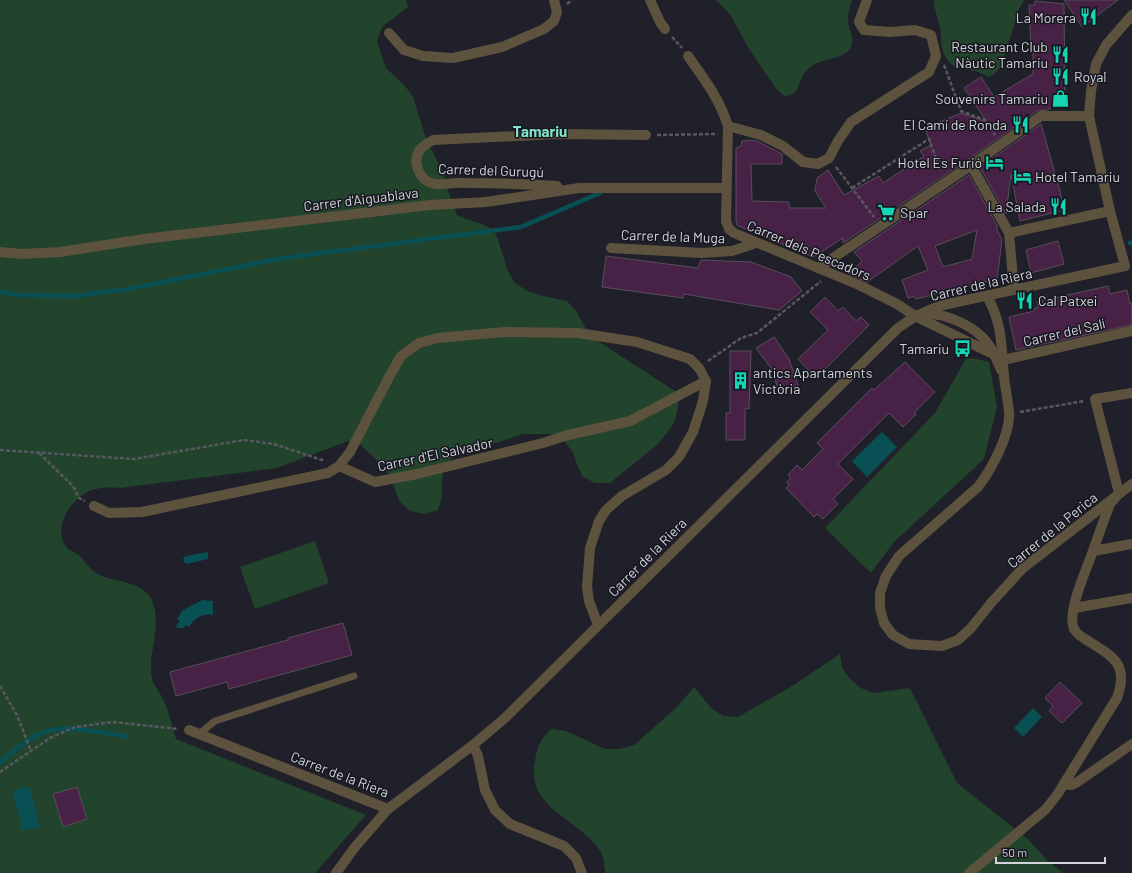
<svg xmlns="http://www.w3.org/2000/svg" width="1132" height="873" viewBox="0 0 1132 873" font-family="Barlow,sans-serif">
<rect width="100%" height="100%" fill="#20202a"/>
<!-- green -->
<g fill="#22432c">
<path d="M0,0H406L408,7L383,26L377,41L386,68L405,86L413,97L427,141L444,174L447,188L457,215L469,220L482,224L494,230L499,243L508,271L515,283L527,291L539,295L567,301L576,311L590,336L678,393V407L675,421L667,433L657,445L610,483H595L583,477L577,465L573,452L564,441L550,434H523L453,457L444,467L442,481V497L438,510L424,514L410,511L400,502L389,475L381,464L361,445L348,441L277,468L120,488C105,487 93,487 80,497C66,508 54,530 66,547C69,551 75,552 79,555C85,561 90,570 98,574C114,583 139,580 150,597C163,618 150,649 151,671C152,686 158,688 163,699C169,711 172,726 176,739L366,815L315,873H0Z"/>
<path d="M715,0H852C850,7 847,15 848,22C850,34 854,33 851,48C839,62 822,56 807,70C797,80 801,96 784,96L775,87L749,49L731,16L722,6Z"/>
<path d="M934,0H1024L1019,9L1001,67L995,73L989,77C984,75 980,72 975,71C959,68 947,68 942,48C941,41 941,34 940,27C938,18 934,9 934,0Z"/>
<path d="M967,357L989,362L997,407L984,459L894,542L871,573L825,528L935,413Z"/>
<path d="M315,541L329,583L255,609L240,567Z"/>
<path d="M840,654L842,667L850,679L861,688L873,693L910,688L957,783L1029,840L1048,861L1063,873H606C604,867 604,858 601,852C581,819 525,809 535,761C538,745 540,740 551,729L566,731L605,749H620L634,745L676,708L694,687L712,709L724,716L738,717L792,686Z"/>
</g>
<!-- water -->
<g fill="#095055">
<path d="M882,432L897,447L867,477L852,461Z"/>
<path d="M208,552V559L187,564L184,562L183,559L186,556Z"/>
<path d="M203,600L213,601V615C202,613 194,619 189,627L186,625L184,628H177L176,626L180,621L177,619L183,610Z"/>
<path d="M1033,708L1042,717L1023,737L1014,728Z"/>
<path d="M29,786L40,827L23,831L12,791Z"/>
</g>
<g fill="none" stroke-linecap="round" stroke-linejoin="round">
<!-- stream -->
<g stroke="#095055" stroke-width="4.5">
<path d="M1130,243H1132"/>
<path d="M0,292L19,295L74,296L128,289L283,258L521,227L600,193"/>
<path d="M0,763C13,751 35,733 52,730C75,726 103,733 126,736"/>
</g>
</g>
<!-- building -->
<g fill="#472146" stroke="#594f58" fill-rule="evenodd">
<path d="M1064,0H1118L1082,27Z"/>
<path d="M1035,1L1064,4L1065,105H1054L1048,110L1037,111L963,163L843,243V238L813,257L739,226L737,225L736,220V148L741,146L742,141H746V140L757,141L782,154V164H751L752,201L789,202V208H826L815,191L817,178L828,170L844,195L879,176L883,183L924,156L920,151L931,145L925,128L961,113L987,122L964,88L981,77L994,97L1033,74V51H1031L1029,5H1035Z"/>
<path d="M1041,124L1060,191L1064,210L1020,221L1011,174L1006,214L980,167Z"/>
<path d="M969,175L998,227L996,228L1002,240L997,279L916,299L914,296L908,298L902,280L928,270L918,246L867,282L849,274L862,261L854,252ZM977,230L972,259L943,267L935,246Z"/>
<path d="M1058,241L1064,264L1031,273L1026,250Z"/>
<path d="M606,256L698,268L701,260L751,262L791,277L802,291L779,310L684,294L683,298L602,287Z"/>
<path d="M1108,286L1110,294L1127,290L1130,304L1132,303V325L1016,350L1009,317L1034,311V309L1038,307L1037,302Z"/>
<path d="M825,297L838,311L843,307L856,321L861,317L869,325L816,378L798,359L828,330L810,312Z"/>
<path d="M774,337L789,359L798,385L779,391L771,368L756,348Z"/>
<path d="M730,351H751L749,409L745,408V440H726V413H730Z"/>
<path d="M905,362L935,392L914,413L916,414L903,427L889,413L838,464L853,479L833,499L838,504L823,519L817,514L814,517L786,488L789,485L787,482L791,478L788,475L797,465L802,470L823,449L817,443L872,388L874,390Z"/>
<path d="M343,623L352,655L229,689L227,682L176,696L170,672L288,640V638Z"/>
<path d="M1060,682L1082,703L1062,723L1049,711L1053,706L1045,698Z"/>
<path d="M77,787L87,819L63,827L53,794Z"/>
</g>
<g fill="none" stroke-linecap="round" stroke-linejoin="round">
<!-- path -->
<g stroke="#585861" stroke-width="2.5" stroke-dasharray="4 2" stroke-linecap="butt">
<path d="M567,4L572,0"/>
<path d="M672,37L682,48"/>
<path d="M944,65L961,111L985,120L995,135"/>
<path d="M657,135L716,134"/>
<path d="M836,167L874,217"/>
<path d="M852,188L929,139L941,172"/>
<path d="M708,361L741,338L757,333L821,281"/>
<path d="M1020,412L1084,401"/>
<path d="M0,450L134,459L244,440L274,444L325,461"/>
<path d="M39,453L73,486L79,498L85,501"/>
<path d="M0,686L17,715L31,751"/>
<path d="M0,772L50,738L75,727L113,722L178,729"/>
</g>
<!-- service -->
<path stroke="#5d523d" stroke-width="7" d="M199,734L215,721L354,676"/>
<!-- pedestrian -->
<g stroke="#5d523d" stroke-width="10">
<path d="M971,165L1009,233L1014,290"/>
<path d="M1009,233L1110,211"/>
<path d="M1125,266L1110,211L1089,116L1091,91L1096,64L1106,45L1132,15"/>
<path d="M818,268L967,168L1041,116H1089"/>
</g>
<!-- minor -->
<g stroke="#5d523d" stroke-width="10">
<path d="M650,0L660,22L665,29"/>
<path d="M389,33L404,50L423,56L453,58L502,47L544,29L554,21L557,12L554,0"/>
<path d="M688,56C705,80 719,98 728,126L726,221L729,229L734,233L859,285L897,304L915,316L995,355"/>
<path d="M728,126L761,135L783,146L803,162L818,164L829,158L838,141L851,122L929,72L936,56L931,35L915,30L890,32L864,30L859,22L867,0"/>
<path d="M557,186C527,184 496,183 466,183C456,182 444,185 435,184C420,182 412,163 419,151C422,146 428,143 433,140L558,134L646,135"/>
<path d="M611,248L702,253L732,251L756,243"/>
<path d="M0,252L21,254L60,252L144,239L430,205L486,202L579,188H726"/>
<path d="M1003,360L1132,331"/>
<path d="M339,466L375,482L417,474L543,443L568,435L630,421L706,381"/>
<path d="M94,506L109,513L142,512L328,473L339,466L350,452L388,379L401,356L419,343L437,338L505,332L578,333L637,342L690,359L699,368L706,381L703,401L693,432L679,457L666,470L622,496L606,510L599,521L590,548L587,587L589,601L598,625"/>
<path d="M1093,551L1132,544"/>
<path d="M1074,608L1132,598"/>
<path d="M189,730L388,809"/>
<path d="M473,745L478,756L485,790L495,810L510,824L564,846L576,858L582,873"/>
<path d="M1064,784L1071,785L1076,783L1132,744"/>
<path d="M336,873L355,847L388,809L473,745L505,718L898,328C913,317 926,310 943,305L1125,266"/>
<path d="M969,873L1045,810L1057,795L1117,698C1130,662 1111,656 1085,639C1080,636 1074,632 1073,626C1069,609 1084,575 1090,559C1097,540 1103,522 1110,504L1119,493L1095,399L1132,393"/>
</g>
<!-- tertiary -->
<g stroke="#5d523d" stroke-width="10">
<path d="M987,296C1003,325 1001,345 1004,376C1005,388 1008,400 1009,412C1011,434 991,470 978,487L899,556L886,576L880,593V608L884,623L893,635L909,644L942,646L958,640L971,628L991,603L1023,568L1132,484"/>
<path d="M915,316C919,315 924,314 928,314C944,313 970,325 981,336C991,345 996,358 1001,370"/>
</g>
</g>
<!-- icons -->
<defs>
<symbol id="restaurant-bare" viewBox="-9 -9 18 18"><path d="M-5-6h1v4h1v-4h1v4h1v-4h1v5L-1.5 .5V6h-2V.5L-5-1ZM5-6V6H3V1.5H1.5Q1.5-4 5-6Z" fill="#13d5b3" stroke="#171720" stroke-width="2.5" paint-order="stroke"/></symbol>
<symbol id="shop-bare" viewBox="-9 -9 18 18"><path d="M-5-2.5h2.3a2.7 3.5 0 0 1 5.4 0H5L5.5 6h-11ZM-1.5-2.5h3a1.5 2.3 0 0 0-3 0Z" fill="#13d5b3" stroke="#171720" stroke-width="2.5" paint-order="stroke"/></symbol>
<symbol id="hotel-bare" viewBox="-9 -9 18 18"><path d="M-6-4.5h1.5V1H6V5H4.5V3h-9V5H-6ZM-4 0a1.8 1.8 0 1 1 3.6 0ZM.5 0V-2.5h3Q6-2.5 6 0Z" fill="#13d5b3" stroke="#171720" stroke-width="2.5" paint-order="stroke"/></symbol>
<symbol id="supermarket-bare" viewBox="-9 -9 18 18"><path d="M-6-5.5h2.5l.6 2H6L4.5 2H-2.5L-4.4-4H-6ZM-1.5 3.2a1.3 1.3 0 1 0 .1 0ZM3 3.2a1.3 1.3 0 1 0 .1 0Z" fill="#13d5b3" stroke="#171720" stroke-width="2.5" paint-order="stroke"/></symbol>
<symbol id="bus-bare" viewBox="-9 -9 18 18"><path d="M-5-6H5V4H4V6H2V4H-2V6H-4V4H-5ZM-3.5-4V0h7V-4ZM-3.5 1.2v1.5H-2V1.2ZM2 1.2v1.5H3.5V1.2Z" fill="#13d5b3" stroke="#171720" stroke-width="2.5" paint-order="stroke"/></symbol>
<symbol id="building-bare" viewBox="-9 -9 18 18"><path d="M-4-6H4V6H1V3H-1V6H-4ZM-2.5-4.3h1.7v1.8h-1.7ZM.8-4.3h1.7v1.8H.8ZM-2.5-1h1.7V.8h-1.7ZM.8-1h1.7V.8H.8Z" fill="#13d5b3" stroke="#171720" stroke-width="2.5" paint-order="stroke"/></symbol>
</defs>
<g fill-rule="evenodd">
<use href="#restaurant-bare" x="1076" y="4" width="25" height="25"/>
<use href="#restaurant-bare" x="1048" y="42" width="25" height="25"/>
<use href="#restaurant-bare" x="1048" y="64" width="25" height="25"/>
<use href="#shop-bare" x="1048" y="86" width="25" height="25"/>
<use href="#restaurant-bare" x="1008" y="112" width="25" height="25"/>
<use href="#hotel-bare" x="982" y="150" width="25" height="25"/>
<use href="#hotel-bare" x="1010" y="164" width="25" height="25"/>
<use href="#restaurant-bare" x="1046" y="194" width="25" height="25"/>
<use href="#supermarket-bare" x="874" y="200" width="25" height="25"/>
<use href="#restaurant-bare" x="1012" y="288" width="25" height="25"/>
<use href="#bus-bare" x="950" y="336" width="25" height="25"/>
<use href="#building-bare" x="728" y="368" width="25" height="25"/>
</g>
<g text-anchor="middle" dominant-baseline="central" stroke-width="3" stroke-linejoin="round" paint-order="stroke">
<!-- poi labels -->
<g font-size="14" fill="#d3d3da" stroke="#171720" text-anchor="end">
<text x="1076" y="17">La Morera</text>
<text x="1048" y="46">Restaurant Club<tspan x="1048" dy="16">Nàutic Tamariu</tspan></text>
<text x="1074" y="76" text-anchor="start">Royal</text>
<text x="1048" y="98">Souvenirs Tamariu</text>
<text x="1007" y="124">El Camí de Ronda</text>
<text x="982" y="162">Hotel Es Furió</text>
<text x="1035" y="176" text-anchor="start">Hotel Tamariu</text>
<text x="1046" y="206">La Salada</text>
<text x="900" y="212" text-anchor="start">Spar</text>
<text x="1038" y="300" text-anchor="start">Cal Patxei</text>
<text x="949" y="348">Tamariu</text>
<text x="753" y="372" text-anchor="start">antics Apartaments<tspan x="753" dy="16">Victòria</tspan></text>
</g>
<!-- street labels -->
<g font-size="14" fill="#d3d3da" stroke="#171720">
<text transform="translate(491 170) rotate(2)">Carrer del Gurugú</text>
<text transform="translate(361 199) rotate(-7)">Carrer d'Aiguablava</text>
<text transform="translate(673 236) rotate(2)">Carrer de la Muga</text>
<text transform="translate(809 250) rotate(23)">Carrer dels Pescadors</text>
<text transform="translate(981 284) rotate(-13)">Carrer de la Riera</text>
<text transform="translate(1064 332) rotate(-13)">Carrer del Salí</text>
<text transform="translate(435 454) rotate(-12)">Carrer d'El Salvador</text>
<text transform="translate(1052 530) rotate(-39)">Carrer de la Perica</text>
<text transform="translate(647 557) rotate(-45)">Carrer de la Riera</text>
<text transform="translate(340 774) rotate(21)">Carrer de la Riera</text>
</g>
<!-- neighbourhood labels -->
<g font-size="15" font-weight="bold" fill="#82e4cb" stroke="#171720">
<text x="540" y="131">Tamariu</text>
</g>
</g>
<!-- scale -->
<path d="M996 857v6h109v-6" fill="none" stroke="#d3d3da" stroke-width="2"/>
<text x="1002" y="857" font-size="12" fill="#d3d3da" stroke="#171720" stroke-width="3" paint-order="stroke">50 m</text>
</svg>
